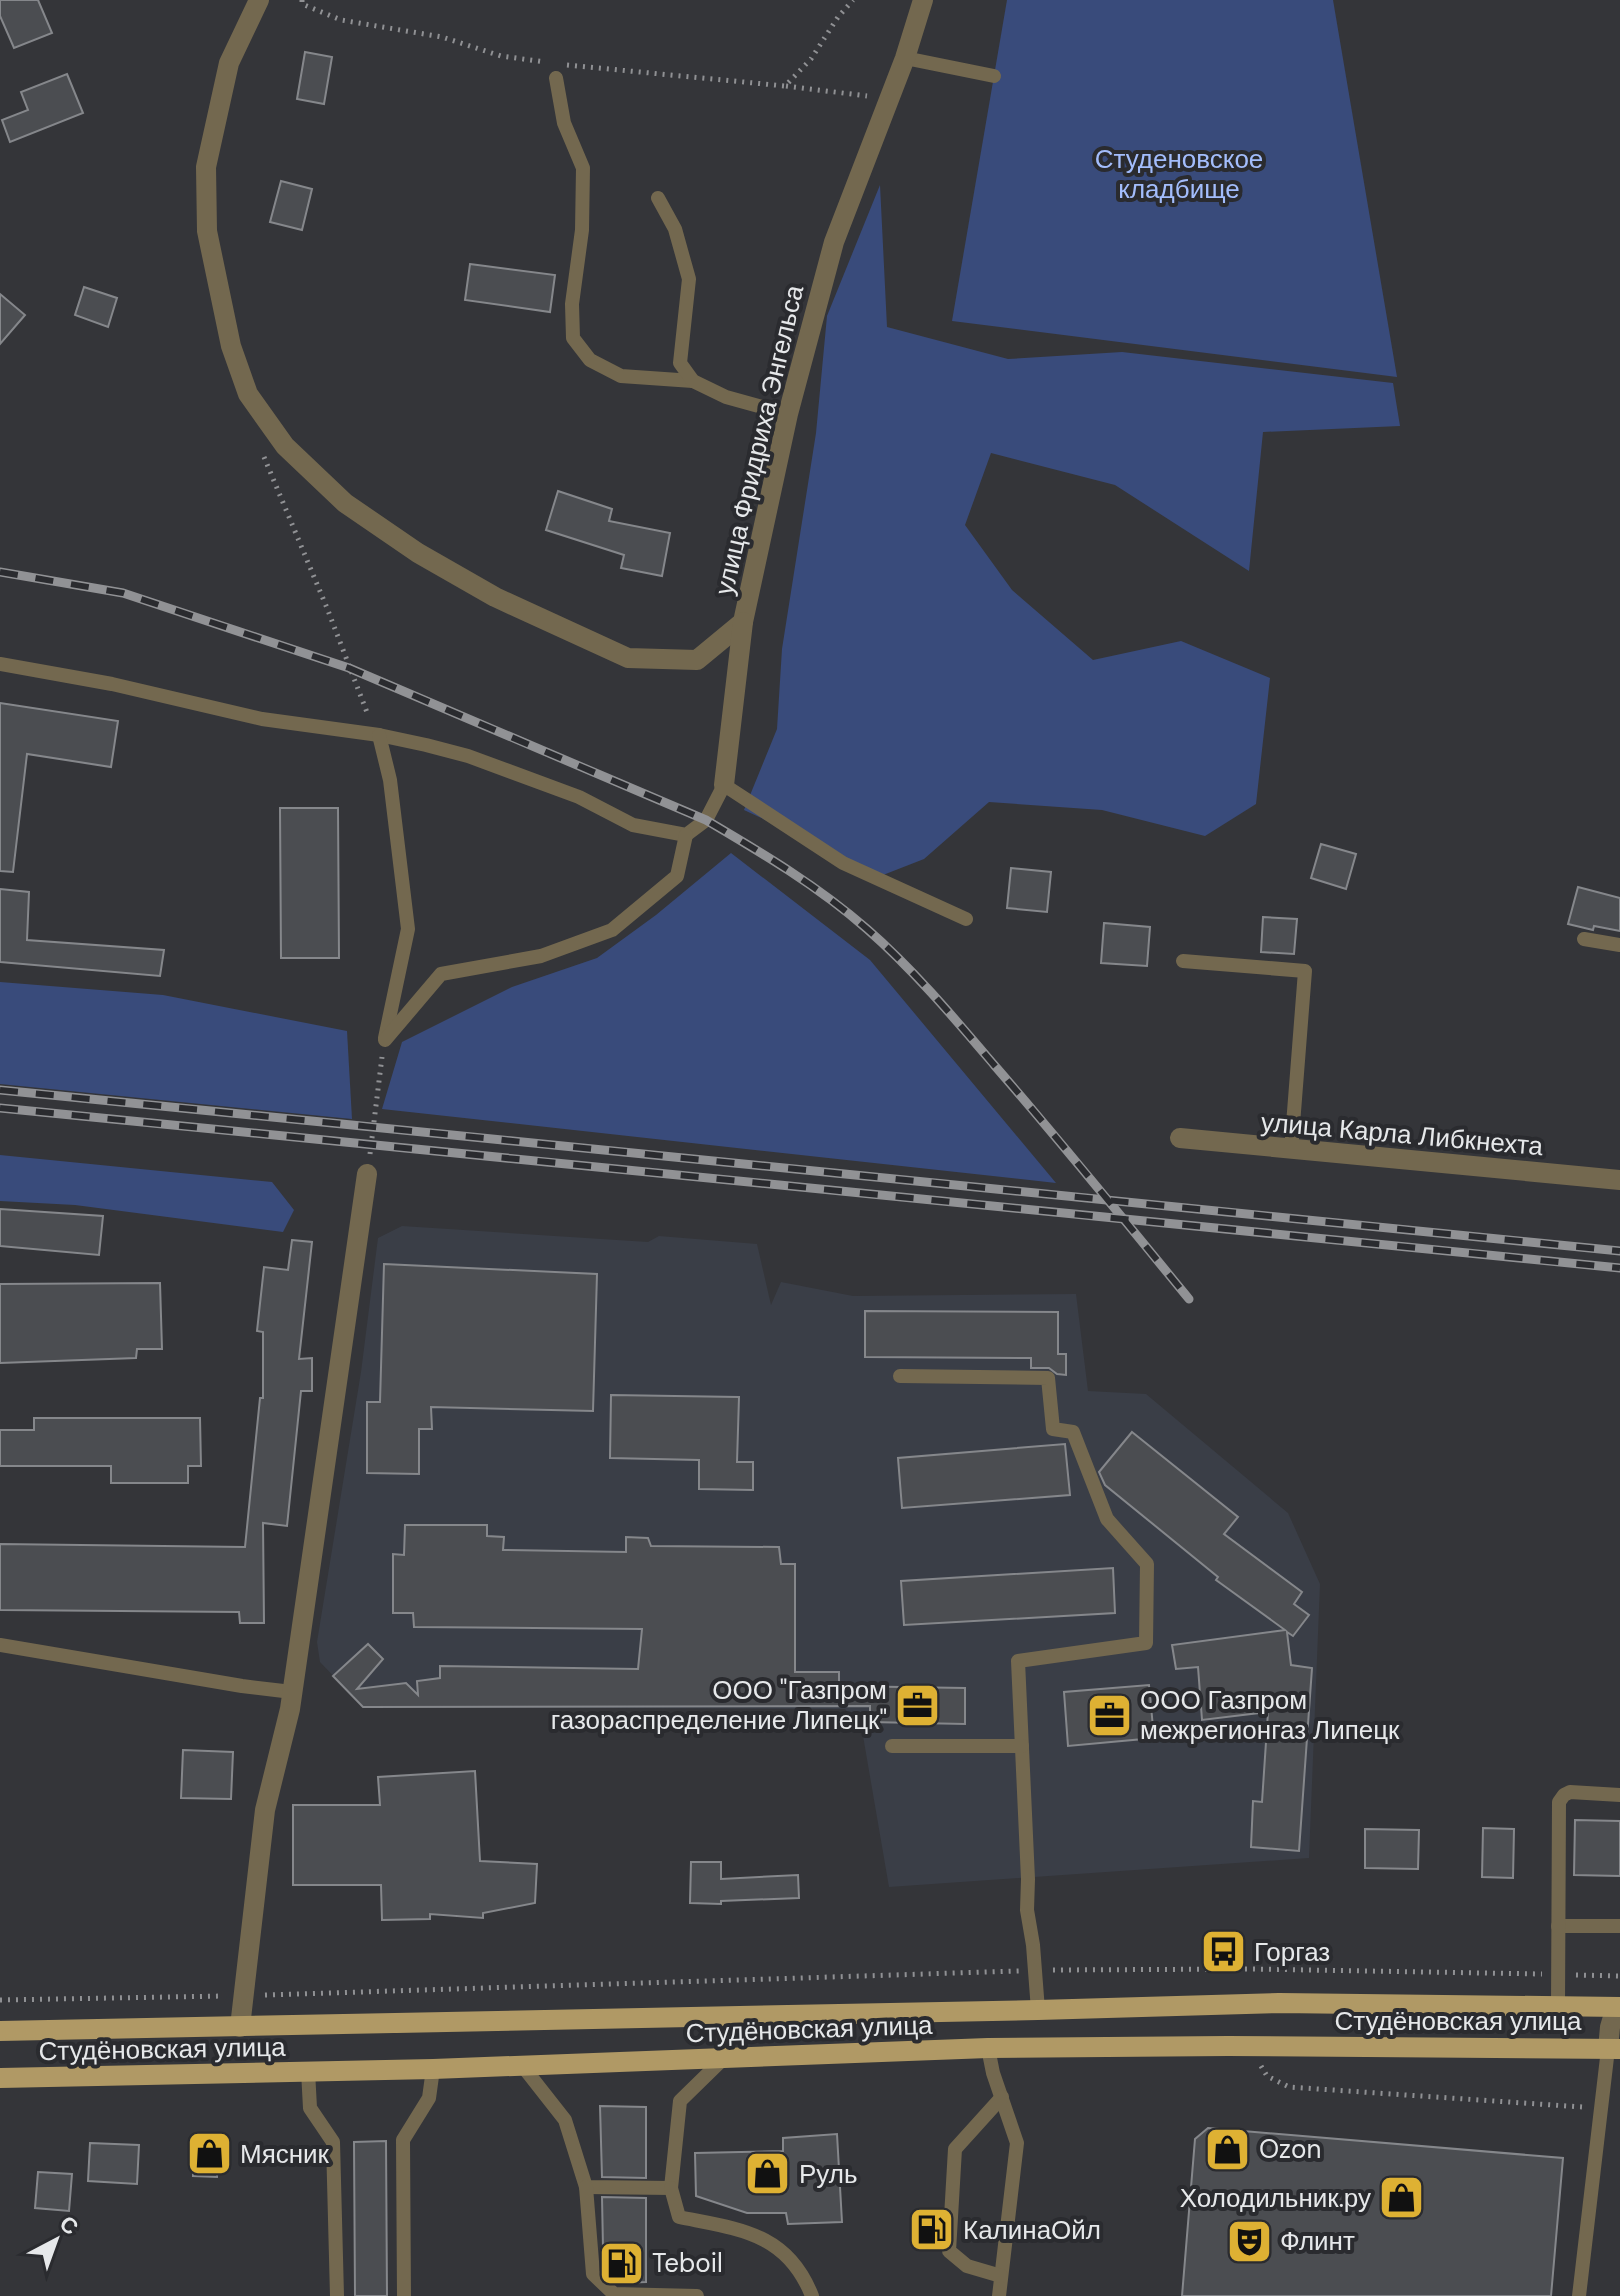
<svg xmlns="http://www.w3.org/2000/svg" width="1620" height="2296" viewBox="0 0 1620 2296" font-family="'DM Sans',sans-serif">
<rect width="100%" height="100%" fill="#343539"/>
<!-- built -->
<path fill="#3a3e47" d="M402,1226L648,1242L659,1236L757,1244L771,1305L781,1282L853,1296L1076,1294L1088,1391L1146,1394L1288,1513L1320,1584L1309,1858L889,1887L862,1730L845,1709L363,1707L320,1662L317,1642L361,1372L378,1238Z"/>
<!-- green -->
<g fill="#394b7b">
<path d="M1007,0H1333L1397,377L952,321Z"/>
<path d="M880,185L887,327L1008,359L1122,352L1393,383L1400,426L1263,432L1249,571L1115,485L991,453L965,525L1012,590L1093,660L1181,641L1270,678L1256,804L1205,836L1102,810L989,802L924,859L883,875L744,810L777,729L782,649L816,433L827,316Z"/>
<path d="M731,853L870,960L1056,1183L382,1109L402,1042L512,987L597,958L656,915Z"/>
<path d="M0,982L163,995L347,1031L352,1119L0,1084Z"/>
<path d="M0,1155L272,1182L294,1210L283,1232L75,1205L0,1201Z"/>
</g>
<!-- building -->
<g fill="#4b4d51" stroke="#85878b" stroke-width="2">
<path d="M0,0H38L52,33L14,48L0,16Z"/>
<path d="M305,52L332,57L324,104L297,99Z"/>
<path d="M67,74L83,113L10,142L2,120L28,110L21,92Z"/>
<path d="M281,181L312,189L302,230L270,222Z"/>
<path d="M470,264L555,275L550,312L465,300Z"/>
<path d="M84,287L117,298L108,327L75,315Z"/>
<path d="M0,294L25,315L0,344Z"/>
<path d="M558,491L612,509L609,521L670,533L662,576L621,568L624,555L546,530Z"/>
<path d="M0,703L118,721L111,767L27,754L13,872L0,871Z"/>
<path d="M280,808H338L339,958H281Z"/>
<path d="M1321,844L1356,854L1346,889L1311,878Z"/>
<path d="M1011,868L1051,872L1047,912L1007,908Z"/>
<path d="M1578,887L1620,898V931L1594,926L1593,930L1568,924Z"/>
<path d="M0,889L29,892L27,940L164,950L160,976L0,962Z"/>
<path d="M1263,917L1297,919L1294,954L1261,952Z"/>
<path d="M1104,923L1150,927L1147,966L1101,963Z"/>
<path d="M0,1209L103,1216L99,1255L0,1246Z"/>
<path d="M292,1240L312,1242L299,1359L312,1358V1391H301L287,1526L263,1523L264,1623H240L239,1612L0,1610V1544L245,1547L260,1398H263V1332L257,1331L264,1267L288,1270Z"/>
<path d="M384,1264L597,1274L593,1411L431,1407L432,1429H419V1474L367,1473V1402H380Z"/>
<path d="M160,1283L162,1349H137L136,1358L0,1363V1284Z"/>
<path d="M865,1311L1058,1312V1354H1066V1375L1057,1374L1049,1368H1031V1358L865,1357Z"/>
<path d="M611,1395L739,1397L737,1462H753V1490L699,1489V1460L610,1458Z"/>
<path d="M34,1418H200L201,1466H188V1483H111V1466H0V1430H34Z"/>
<path d="M1132,1432L1238,1517L1224,1534L1302,1592L1294,1604L1309,1615L1293,1636L1287,1632L1291,1665L1312,1668L1299,1851L1251,1847L1253,1801L1262,1802L1268,1712L1202,1720L1198,1667L1176,1669L1172,1645L1285,1630L1216,1580L1218,1577L1105,1485L1099,1472Z"/>
<path d="M1065,1444L1070,1495L902,1508L898,1458Z"/>
<path d="M405,1525H487V1536L504,1537L503,1550L626,1552V1537L648,1538L651,1546L779,1547L781,1564H795V1672H839V1686L965,1688V1724L870,1722V1706L363,1707L333,1676L368,1644L383,1659L357,1689L406,1683L418,1695L417,1681L440,1678V1666L638,1669L642,1629L414,1627L413,1613H393V1554L404,1555Z"/>
<path d="M1113,1568L1115,1613L904,1625L901,1581Z"/>
<path d="M1149,1685L1154,1738L1068,1746L1064,1692Z"/>
<path d="M183,1750L233,1752L231,1799L181,1798Z"/>
<path d="M475,1771L480,1861L537,1864L535,1903L483,1913V1918L430,1914V1919L382,1920L381,1885H293V1805H380L378,1777Z"/>
<path d="M1575,1820L1620,1821V1876L1574,1875Z"/>
<path d="M1483,1828L1514,1829L1513,1878L1482,1877Z"/>
<path d="M1365,1829L1419,1830L1418,1869L1365,1868Z"/>
<path d="M691,1862H721V1879L798,1875L799,1898L721,1901V1904L690,1903Z"/>
<path d="M600,2106L646,2107V2178L602,2177Z"/>
<path d="M1208,2128L1563,2158L1551,2296H1182L1195,2139Z"/>
<path d="M837,2134L842,2222L788,2224L786,2213H747L696,2196L695,2153L783,2151V2138Z"/>
<path d="M194,2138L219,2140L217,2177L193,2176Z"/>
<path d="M386,2141L387,2296H355L354,2142Z"/>
<path d="M90,2143L139,2145L137,2184L88,2181Z"/>
<path d="M38,2172L72,2174L69,2211L35,2208Z"/>
<path d="M602,2197L646,2198V2282L617,2283L609,2276L608,2248H603Z"/>
</g>
<g fill="none" stroke-linecap="round" stroke-linejoin="round">
<!-- path -->
<g stroke="#909194" stroke-width="5" stroke-dasharray="2 6" stroke-linecap="butt">
<path d="M302,0V4L341,20L442,37L501,56L545,62"/>
<path d="M567,65L785,86L811,59L838,17L853,0"/>
<path d="M786,86L867,96"/>
<path d="M264,457L327,608L368,715"/>
<path d="M370,1154L382,1057"/>
<path d="M1053,1970L1251,1969L1542,1974"/>
<path d="M1576,1975L1620,1976"/>
<path d="M265,1995L1019,1971"/>
<path d="M0,2000L223,1996"/>
<path d="M1261,2066L1267,2076L1289,2087L1582,2107"/>
</g>
<!-- service -->
<g stroke="#73684f" stroke-width="14">
<path d="M905,58L994,76"/>
<path d="M556,78L564,123L583,168L582,230L572,304L573,338L590,360L621,376L693,381"/>
<path d="M658,198L675,229L689,279L680,363L693,381L726,397L788,414"/>
<path d="M0,664L112,684L262,719L379,735L426,745L468,756L579,797L633,825L686,835L706,820L724,785L843,863L966,919"/>
<path d="M379,735L390,780L408,929L385,1038"/>
<path d="M1584,939L1620,945"/>
<path d="M1183,961L1305,971L1291,1150"/>
<path d="M385,1040L441,974L541,956L612,930L677,876L686,835"/>
<path d="M900,1376L1048,1378L1053,1429L1073,1432L1107,1519L1147,1564L1146,1643L1018,1661L1028,1879L1027,1910L1033,1945L1038,2010"/>
<path d="M0,1645L242,1686L292,1692"/>
<path d="M892,1746H1022"/>
<path d="M1558,1926H1620"/>
<path d="M1558,2004L1559,1802L1564,1795L1570,1792L1620,1795"/>
<path d="M988,2048L993,2073L1017,2143L999,2296"/>
<path d="M521,2064L565,2120L586,2187L671,2188L680,2101L723,2059"/>
<path d="M308,2071L310,2108L333,2142L337,2296"/>
<path d="M586,2187L593,2274L614,2294L697,2296"/>
<path d="M671,2188L679,2217C738,2229 787,2232 812,2296"/>
<path d="M1001,2276L967,2266L949,2251L955,2149L1002,2097"/>
<path d="M404,2296L403,2140L429,2098L433,2069"/>
<path d="M1579,2296L1608,2049"/>
</g>
<!-- minor -->
<g stroke="#73684f" stroke-width="20">
<path d="M259,0L229,63L206,167L207,231L231,346L248,394L285,446L345,503L418,553L495,597L628,658L697,660L743,622L788,414L834,242L905,58L923,0"/>
<path d="M724,785L743,622"/>
<path d="M1180,1138L1620,1180"/>
<path d="M240,2027L265,1810L290,1709L367,1174"/>
<path d="M1608,2049L1610,2027L1616,2007"/>
</g>
<!-- primary -->
<g stroke="#b09965" stroke-width="20">
<path d="M0,2031L1038,2010L1279,2003L1620,2007"/>
<path d="M0,2078L433,2069L988,2048L1228,2046L1620,2049"/>
</g>
<defs>
<g id="rail">
<path d="M0,572L123,593L349,668L706,820C762,853 818,886 867,929C914,970 955,1019 995,1066C1061,1142 1125,1221 1189,1299"/>
<path d="M0,1090L1620,1251"/>
<path d="M0,1108L1620,1268"/>
</g>
</defs>
<!-- rail casing -->
<use href="#rail" stroke="#919295" stroke-width="9"/>
<!-- rail -->
<use href="#rail" stroke="#2a2b2f" stroke-width="6" stroke-dasharray="18" stroke-linecap="butt"/>
</g>
<!-- icons -->
<defs>
<symbol id="office-square" viewBox="-11 -11 22 22"><rect x="-9" y="-9" width="18" height="18" rx="4" fill="#deb133" stroke="#2a2b2f"/><path d="M-6-3h4V-5.5h4V-3h4V5H-6ZM-1-4.5V-3h2v-1.5ZM-6 0V1H6V0Z" fill="#111"/></symbol>
<symbol id="bus-square" viewBox="-11 -11 22 22"><rect x="-9" y="-9" width="18" height="18" rx="4" fill="#deb133" stroke="#2a2b2f"/><path d="M-5-6H5V4H4V6H2V4H-2V6H-4V4H-5ZM-3.5-4V0h7V-4ZM-3.5 1.2v1.5H-2V1.2ZM2 1.2v1.5H3.5V1.2Z" fill="#111"/></symbol>
<symbol id="shop-square" viewBox="-11 -11 22 22"><rect x="-9" y="-9" width="18" height="18" rx="4" fill="#deb133" stroke="#2a2b2f"/><path d="M-5-2.5h2.3a2.7 3.5 0 0 1 5.4 0H5L5.5 6h-11ZM-1.5-2.5h3a1.5 2.3 0 0 0-3 0Z" fill="#111"/></symbol>
<symbol id="fuel-square" viewBox="-11 -11 22 22"><rect x="-9" y="-9" width="18" height="18" rx="4" fill="#deb133" stroke="#2a2b2f"/><path d="M-5.5-6h7V0h2V4h1.3V-2.5L3-4.5l.8-.8L6-3V5H2.5V1h-1V6h-7ZM-4.2-4.7v3.2H.2V-4.7Z" fill="#111"/></symbol>
<symbol id="theatre-square" viewBox="-11 -11 22 22"><rect x="-9" y="-9" width="18" height="18" rx="4" fill="#deb133" stroke="#2a2b2f"/><path d="M-5-5.5Q0-4 5-5.5V0Q5 5 0 6Q-5 5-5 0ZM-3.3-2.5H-1v1.5H-3.3ZM1-2.5H3.3v1.5H1ZM-2.8 1Q0 5.5 2.8 1Z" fill="#111"/></symbol>
</defs>
<g fill-rule="evenodd">
<use href="#office-square" x="892" y="1680" width="51" height="51"/>
<use href="#office-square" x="1084" y="1690" width="51" height="51"/>
<use href="#bus-square" x="1198" y="1926" width="51" height="51"/>
<use href="#shop-square" x="1202" y="2124" width="51" height="51"/>
<use href="#shop-square" x="184" y="2128" width="51" height="51"/>
<use href="#shop-square" x="742" y="2148" width="51" height="51"/>
<use href="#shop-square" x="1376" y="2172" width="51" height="51"/>
<use href="#fuel-square" x="906" y="2204" width="51" height="51"/>
<use href="#theatre-square" x="1224" y="2216" width="51" height="51"/>
<use href="#fuel-square" x="596" y="2238" width="51" height="51"/>
</g>
<g text-anchor="middle" dominant-baseline="central" stroke-width="8" stroke-linejoin="round" paint-order="stroke">
<!-- park labels -->
<g font-size="26" fill="#a3bdfc" stroke="#2a2b2f">
<text x="1179" y="159">Студеновское<tspan x="1179" dy="30">кладбище</tspan></text>
</g>
<!-- street labels -->
<g font-size="26" fill="#e6e8ea" stroke="#2a2b2f">
<text transform="translate(759 440) rotate(-77)">улица Фридриха Энгельса</text>
<text transform="translate(1402 1134) rotate(5)">улица Карла Либкнехта</text>
<text x="1458" y="2021">Студёновская улица</text>
<text transform="translate(809 2029) rotate(-2)">Студёновская улица</text>
<text transform="translate(162 2049) rotate(-1)">Студёновская улица</text>
</g>
<!-- poi labels -->
<g font-size="26" fill="#e6e8ea" stroke="#2a2b2f" text-anchor="start">
<text x="887" y="1690" text-anchor="end">ООО "Газпром<tspan x="887" dy="30">газораспределение Липецк"</tspan></text>
<text x="1140" y="1700">ООО Газпром<tspan x="1140" dy="30">межрегионгаз Липецк</tspan></text>
<text x="1254" y="1952">Горгаз</text>
<text x="1259" y="2149">Ozon</text>
<text x="240" y="2154">Мясник</text>
<text x="799" y="2174">Руль</text>
<text x="1371" y="2198" text-anchor="end">Холодильник.ру</text>
<text x="963" y="2230">КалинаОйл</text>
<text x="1280" y="2241">Флинт</text>
<text x="652" y="2263">Teboil</text>
</g>
</g>
<!-- north arrow -->
<g transform="translate(56 2240) rotate(41)" stroke="#2a2b2f" stroke-width="6" paint-order="stroke">
<path d="M0-6L14 30L0 20L-14 30Z" fill="#e6e8ea"/>
<text y="-12" font-size="22" font-weight="bold" text-anchor="middle" fill="#e6e8ea">С</text>
</g>
</svg>
